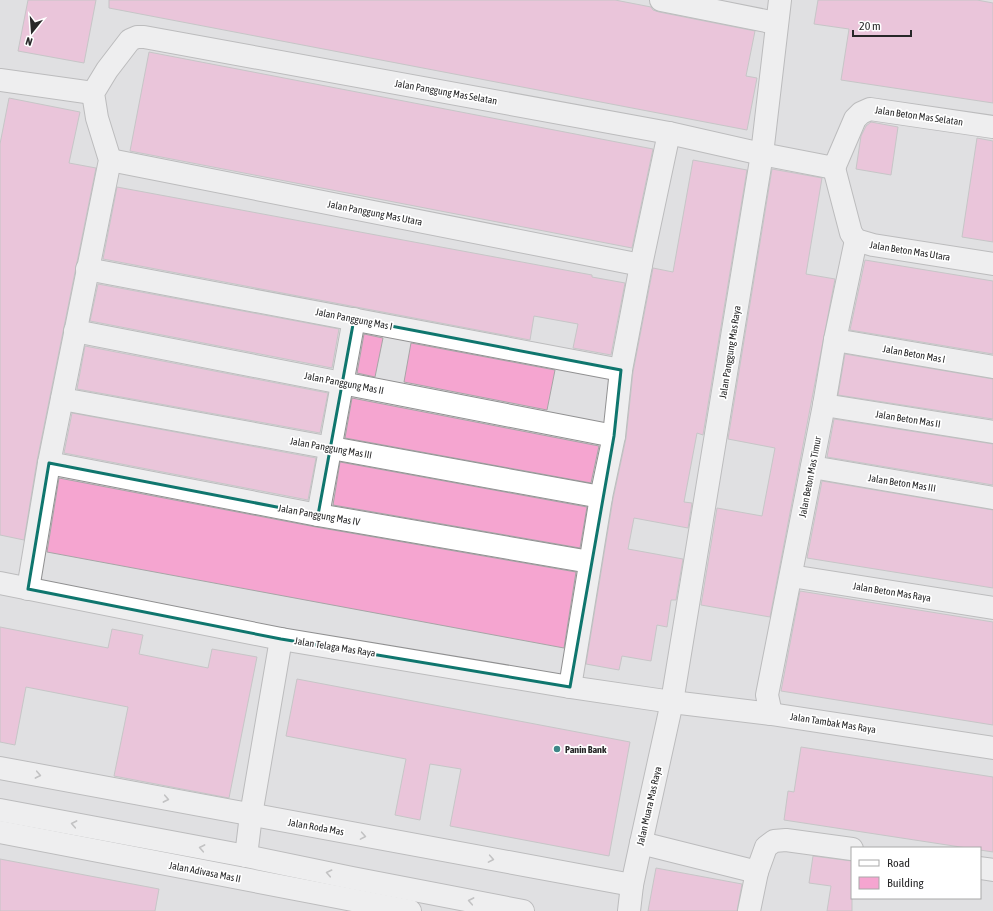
<svg xmlns="http://www.w3.org/2000/svg" width="993" height="911" viewBox="0 0 993 911" font-family="'Asap Condensed',sans-serif">
<rect width="100%" height="100%" fill="#e0e0e2"/>
<!-- building -->
<g fill="#f5a5d0" stroke="#a7a5a6">
<path d="M28,0H96L84,63L18,51Z"/>
<path d="M109,0H615L651,7L653,10L659,12L755,31L746,76L757,78L747,130L109,8Z"/>
<path d="M818,0H977L993,3V103L841,80L849,29L814,24Z"/>
<path d="M149,52L653,149L632,248L130,151Z"/>
<path d="M9,98L80,112L69,163L96,168L37,461L24,540L0,535V144Z"/>
<path d="M871,122L898,127L891,175L856,169L861,136L866,126Z"/>
<path d="M977,138L993,141V242L962,237Z"/>
<path d="M693,160L747,170L703,435L697,433L684,502L692,503L688,528L634,518L628,549L683,559L676,600H671L667,627L657,625L651,661L622,656L619,670L586,664L613,499L626,438L633,372L653,268L673,272Z"/>
<path d="M772,169L822,178L806,274L835,279L770,617L701,605L717,508L762,516L775,448L728,439Z"/>
<path d="M117,187L592,275V277L625,283L611,355L573,348L578,324L534,316L530,340L103,259Z"/>
<path d="M865,260L993,281V354L850,330Z"/>
<path d="M98,284L339,329L332,368L90,321Z"/>
<path d="M364,334L383,338L375,377L357,373Z"/>
<path d="M411,343L555,370L547,410L404,382Z"/>
<path d="M85,346L328,393L320,433L77,389Z"/>
<path d="M845,354L993,379V419L838,395Z"/>
<path d="M352,398L599,446L591,483L345,438Z"/>
<path d="M72,413L316,458L308,500L64,453Z"/>
<path d="M834,419L993,444V485L827,457Z"/>
<path d="M340,462L587,507L580,548L333,505Z"/>
<path d="M59,478L316,527L576,572L564,648L47,552Z"/>
<path d="M822,481L993,510V588L807,558Z"/>
<path d="M800,591L993,622V725L781,691Z"/>
<path d="M0,627L108,648L112,629L143,635L139,654L208,668L212,649L257,657L229,798L114,776L128,707L26,687L15,745L0,742Z"/>
<path d="M297,679L630,742L609,856L450,826L461,769L430,764L420,820L395,815L406,759L286,736Z"/>
<path d="M801,747L993,777V852L980,850V848H967L784,820L788,791L794,792Z"/>
<path d="M813,856L852,861V911H827L831,886L809,883Z"/>
<path d="M0,859L159,889L155,911H0Z"/>
<path d="M656,868L742,884L737,911H648Z"/>
</g>
<g fill="none" stroke-linecap="round" stroke-linejoin="round">
<defs>
<g id="minor">
<path d="M661,0L776,23"/>
<path d="M0,80L93,93"/>
<path d="M110,160L641,265"/>
<path d="M834,168L851,233L856,240L873,245L993,264"/>
<path d="M87,269L621,370"/>
<path d="M75,331L614,436"/>
<path d="M835,340L993,367"/>
<path d="M62,399L601,497"/>
<path d="M824,405L993,432"/>
<path d="M49,463L318,515L590,562"/>
<path d="M812,467L993,498"/>
<path d="M318,515L354,319"/>
<path d="M791,576L993,608"/>
<path d="M0,583L281,639L570,687L672,702L771,714L993,748"/>
<path d="M28,589L49,463L110,160L97,118L93,93L107,70L130,40L137,37H144L669,133L762,154L834,168L855,119L861,113L870,109L993,127"/>
<path d="M570,687L601,497L614,436L621,370L641,265L669,133"/>
<path d="M771,714L767,695L824,405L835,340L856,240"/>
<path d="M0,768L632,885"/>
<path d="M0,810L246,856L352,878L523,911"/>
<path d="M0,832L410,911"/>
<path d="M641,843L757,872"/>
<path d="M246,856L251,815L281,639"/>
<path d="M980,868L993,870"/>
<path d="M629,911L632,885L641,843L672,702L762,154L780,0"/>
<path d="M749,911L757,872L766,847L774,841L786,840L852,849"/>
</g>
</defs>
<!-- minor casing -->
<use href="#minor" stroke="#909091" stroke-width="24"/>
<!-- minor -->
<use href="#minor" stroke="#fff" stroke-width="22"/>
</g>
<!-- one-way arrows -->
<defs><path id="oneway-chevron" d="M-2-3.5L2.5 0L-2 3.5" fill="none" stroke-width="1.6" stroke-linecap="round" stroke-linejoin="round"/></defs>
<g stroke="#9e9e9e">
<use href="#oneway-chevron" transform="translate(38 775) rotate(11)"/>
<use href="#oneway-chevron" transform="translate(166 799) rotate(11)"/>
<use href="#oneway-chevron" transform="translate(74 824) rotate(-169)"/>
<use href="#oneway-chevron" transform="translate(363 836) rotate(10)"/>
<use href="#oneway-chevron" transform="translate(202 848) rotate(-169)"/>
<use href="#oneway-chevron" transform="translate(491 859) rotate(10)"/>
<use href="#oneway-chevron" transform="translate(329 873) rotate(-168)"/>
<use href="#oneway-chevron" transform="translate(471 901) rotate(-169)"/>
</g>
<!-- marked area -->
<path d="M0 0H993V911H0ZM354,319L621,370L614,436L570,687L281,639L28,589L49,463L318,515Z" fill="#e0e0e2" fill-opacity=".55" fill-rule="evenodd"/>
<path fill="none" stroke="#0f766e" stroke-width="3" stroke-linejoin="round" d="M354,319L621,370L614,436L570,687L281,639L28,589L49,463L318,515Z"/>
<!-- markers -->
<circle fill="#3f8788" stroke="#fff" stroke-width="1.5" cx="557" cy="749" r="4"/>
<g text-anchor="middle" dominant-baseline="central" stroke-width="3.5" stroke-linejoin="round" paint-order="stroke">
<!-- street labels -->
<g font-size="10" fill="#272728" stroke="#fff">
<text transform="translate(446 92) rotate(10)">Jalan Panggung Mas Selatan</text>
<text transform="translate(919 116) rotate(8)">Jalan Beton Mas Selatan</text>
<text transform="translate(375 213) rotate(11)">Jalan Panggung Mas Utara</text>
<text transform="translate(910 251) rotate(9)">Jalan Beton Mas Utara</text>
<text transform="translate(354 319) rotate(11)">Jalan Panggung Mas I</text>
<text transform="translate(730 352) rotate(-81)">Jalan Panggung Mas Raya</text>
<text transform="translate(914 354) rotate(10)">Jalan Beton Mas I</text>
<text transform="translate(344 383) rotate(11)">Jalan Panggung Mas II</text>
<text transform="translate(908 419) rotate(9)">Jalan Beton Mas II</text>
<text transform="translate(331 448) rotate(10)">Jalan Panggung Mas III</text>
<text transform="translate(810 477) rotate(-79)">Jalan Beton Mas Timur</text>
<text transform="translate(902 483) rotate(9)">Jalan Beton Mas III</text>
<text transform="translate(319 515) rotate(10)">Jalan Panggung Mas IV</text>
<text transform="translate(892 592) rotate(9)">Jalan Beton Mas Raya</text>
<text transform="translate(335 647) rotate(9)">Jalan Telaga Mas Raya</text>
<text transform="translate(833 723) rotate(9)">Jalan Tambak Mas Raya</text>
<text transform="translate(649 806) rotate(-77)">Jalan Muara Mas Raya</text>
<text transform="translate(316 827) rotate(10)">Jalan Roda Mas</text>
<text transform="translate(205 872) rotate(11)">Jalan Adivasa Mas II</text>
</g>
<!-- poi labels -->
<g font-size="10" font-weight="bold" fill="#272728" stroke="#fff" text-anchor="start">
<text x="565" y="749">Panin Bank</text>
</g>
</g>
<!-- legend -->
<rect x="851" y="847" width="130" height="52" fill="#ffffff" stroke="#a9a9a9"/>
<rect x="859" y="860" width="20" height="6" fill="#ffffff" stroke="#a9a9a9"/>
<text x="887" y="867" font-size="12" fill="#272728">Road</text>
<rect x="859" y="877" width="20" height="12" fill="#f5a5d0" stroke="#a9a9a9"/>
<text x="887" y="887" font-size="12" fill="#272728">Building</text>
<!-- north arrow -->
<g transform="translate(32 32) rotate(197)" stroke="#ffffff" stroke-width="3" paint-order="stroke">
<path d="M0-3L7 15L0 10L-7 15Z" fill="#272728"/>
<text y="-6" font-size="11" font-weight="bold" text-anchor="middle" fill="#272728">N</text>
</g>
<!-- scale -->
<path d="M853 30v6h58v-6" fill="none" stroke="#272728" stroke-width="2"/>
<text x="859" y="30" font-size="12" fill="#272728" stroke="#ffffff" stroke-width="3" paint-order="stroke">20 m</text>
</svg>
